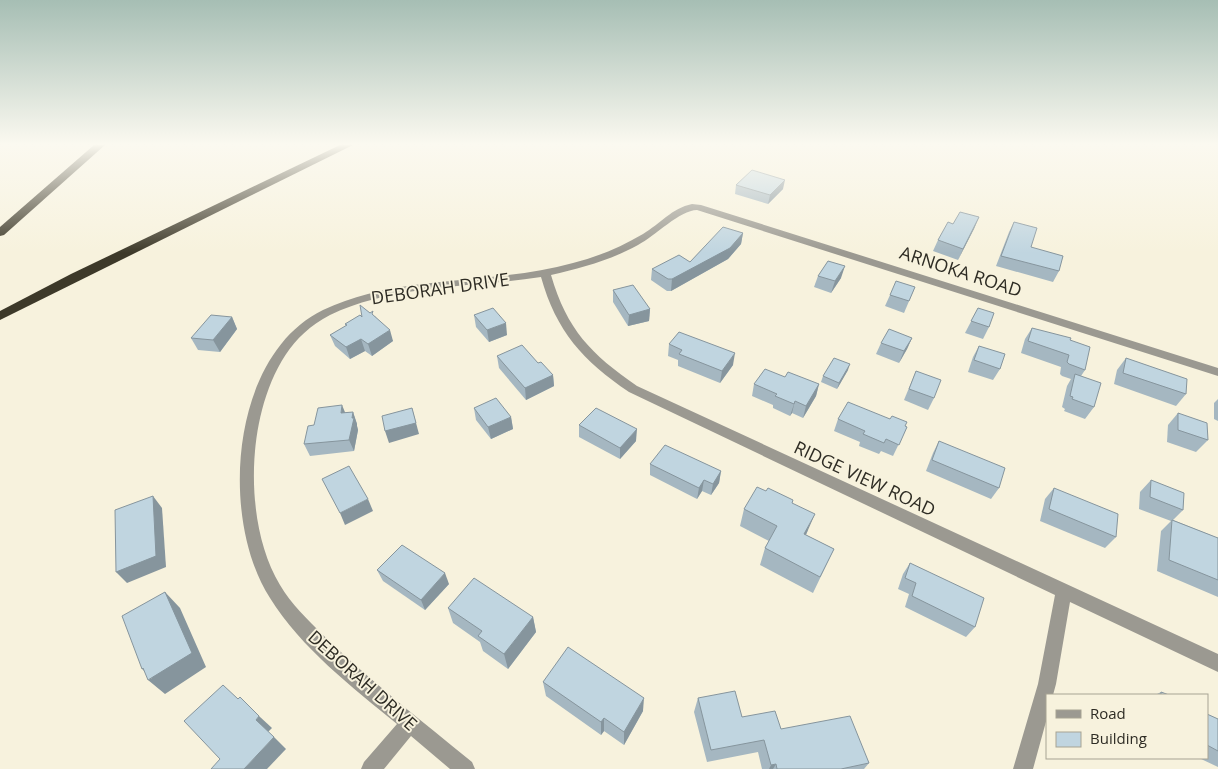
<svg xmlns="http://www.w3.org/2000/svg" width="1218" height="769" viewBox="0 0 1218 769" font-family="'Open Sans',sans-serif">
<rect width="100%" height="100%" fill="#f7f2dd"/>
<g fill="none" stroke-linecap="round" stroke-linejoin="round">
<!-- street -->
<path fill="#9b9991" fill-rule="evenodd" d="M692,204L701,205L1218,368V376L697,210C680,210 655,236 638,245C611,260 581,268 551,275C567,330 591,354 637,386L1218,654V672L1070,602L1056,684L1053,695H1047V718L1033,769H1013L1038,684L1055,595L629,392C583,361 556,331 541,277C471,288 395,284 330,315C291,335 273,370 262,410C248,463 251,537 280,585C291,604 308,620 323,635C370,681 422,721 472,762L475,769H450L411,736L384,769H361L364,762L397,724C352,687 301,648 270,598C219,519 230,355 323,310C401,273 491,286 573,263C597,257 621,247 643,234C660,224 672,208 692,204Z"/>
<!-- highway -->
<g fill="#3d3929" fill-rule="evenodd">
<path d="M94,145H105L4,235L0,236V227Z"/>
<path d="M340,145H353L0,320V311L71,274Z"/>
</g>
</g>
<!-- wall -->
<g fill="#a5b7c1">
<path d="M736,185L783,189L768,204L735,194Z"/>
<path d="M979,217L958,260L933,251L938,240L953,224Z"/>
<path d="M1014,222L1031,247L1059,271L1053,282L996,266L1009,232Z"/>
<path d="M743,233L741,244L728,259L671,291H667L651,280L652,269L690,262Z"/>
<path d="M818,276L841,278L831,293L814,287Z"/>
<path d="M915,287L904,313L885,306L890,295Z"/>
<path d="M613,290L650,309L649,321L628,326L613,302Z"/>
<path d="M978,308L989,327L983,339L965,333Z"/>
<path d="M474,315L507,335L489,342L476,327Z"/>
<path d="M375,316L393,341L372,356L365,351L350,359L335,346L330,335L346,326L345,324L362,317Z"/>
<path d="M232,317L237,329L220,352L198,350L191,338Z"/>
<path d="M1032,328L1070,340L1085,370L1081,376L1094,407L1085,419L1064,411L1065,409L1062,407L1067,386L1071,379L1062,376L1060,374L1061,367L1021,353L1025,339Z"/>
<path d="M912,338L907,349L899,363L876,354L881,343Z"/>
<path d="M669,344L733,365L720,383L678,366V360L668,356Z"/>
<path d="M979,346L1000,369L993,380L968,372L973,357Z"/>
<path d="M497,356L538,363L553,375L554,386L526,400L499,368Z"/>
<path d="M1126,358L1186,394L1176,406L1114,384L1117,370Z"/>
<path d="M848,370L837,389L821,382L823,376Z"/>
<path d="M916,371L934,398L928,410L904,400Z"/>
<path d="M785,377L819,384L816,396L803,418L792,413L790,416L773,408V405L752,396L754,384Z"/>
<path d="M1218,399V421L1214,419V403Z"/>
<path d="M474,408L511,417L513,429L491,439L476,420Z"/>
<path d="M353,412L357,424V426L358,430L354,451L310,456L304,444L314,425L345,413Z"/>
<path d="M1178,413L1208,440L1196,452L1167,442L1168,425Z"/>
<path d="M838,419L905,426L907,427L893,456L881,451L879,454L859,446L860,442L834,431Z"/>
<path d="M579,425L636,441L620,459L579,437Z"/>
<path d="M939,441L999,488L991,499L926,471L933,453Z"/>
<path d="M650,464L721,471L719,483L711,495L702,491L697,499L650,475Z"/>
<path d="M1151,480L1183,510L1173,520L1218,538V597L1157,571L1161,531L1171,521L1139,509L1140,492Z"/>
<path d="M1054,488L1116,537L1105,548L1040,521L1045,499Z"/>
<path d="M792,503L808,530L806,535L834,549L813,593L760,565L765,548L769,541L740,526L744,509Z"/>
<path d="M910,563L975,627L966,637L905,607L909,594L898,589L903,574Z"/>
<path d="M377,570L449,584L425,610L383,581Z"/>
<path d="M448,608L533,617L536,632L508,669L483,651L480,642L453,623Z"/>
<path d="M543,682L643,711L624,745L604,731L601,735L546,696Z"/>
<path d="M1161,692L1169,695H1155Z"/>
<path d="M698,698L742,717L781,729L869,763L864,769H762L758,752L707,762L694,712Z"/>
<path d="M1207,714L1218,719V767L1199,758H1207Z"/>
</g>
<!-- shaded-wall -->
<g fill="#86959d">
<path d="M785,180L783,189L768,204L770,195Z"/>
<path d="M979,217L974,229L958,260L963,249Z"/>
<path d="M743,233L741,244L728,259L671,291L672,279Z"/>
<path d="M845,266L841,278L831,293L835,281Z"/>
<path d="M650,309L649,321L628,326L629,315Z"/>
<path d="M232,317L237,329L220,352L213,340Z"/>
<path d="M506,323L507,335L489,342L487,330Z"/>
<path d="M390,330L393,341L372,356L368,344Z"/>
<path d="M912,338L907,349L899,363L904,351Z"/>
<path d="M361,339L365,351L350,359L346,347Z"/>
<path d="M735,353L733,365L720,383L722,371Z"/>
<path d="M850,364L848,370L837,389L839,383Z"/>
<path d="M553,375L554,386L526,400L525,388Z"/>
<path d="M819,384L816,396L803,418L806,406Z"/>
<path d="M795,401L792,413L790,416Z"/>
<path d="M342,405L347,417L341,413Z"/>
<path d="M412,408L419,434L389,443L385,431Z"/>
<path d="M353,412L357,424V426L358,430L354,451L349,440Z"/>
<path d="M511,417L513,429L491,439L488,427Z"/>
<path d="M637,429L636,441L620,459V448Z"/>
<path d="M721,471L719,483L711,495L713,484Z"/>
<path d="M704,480L702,491L697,499L699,488Z"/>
<path d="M153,496L162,508L166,567L127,583L116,572Z"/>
<path d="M368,499L373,511L345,525L340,513Z"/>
<path d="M815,514L808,530L798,551L804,534Z"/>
<path d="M445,573L449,584L425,610L421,600Z"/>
<path d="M165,592L180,608L206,667L165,694L148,680L152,678L142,669L143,668Z"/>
<path d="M533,617L536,632L508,669L504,654Z"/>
<path d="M644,698L643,711L624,745V732Z"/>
<path d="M259,716L272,728L268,732L256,720Z"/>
<path d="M604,718V731L601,735V722Z"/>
<path d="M274,737L286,749L267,769H244Z"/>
<path d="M776,764L773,769H769L771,765Z"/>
</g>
<!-- building -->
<g fill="#c0d5e0" stroke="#86959d">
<path d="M752,170L785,180L770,195L736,185Z"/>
<path d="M960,212L979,217L963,249L938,240L948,222L953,224Z"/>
<path d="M1014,222L1037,228L1031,247L1063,256L1059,271L1001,256Z"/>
<path d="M723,227L743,233L730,248L672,279H668L652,269L679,255L690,262Z"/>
<path d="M828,261L845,266L835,281L818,276Z"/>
<path d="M896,281L915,287L909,301L890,295Z"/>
<path d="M633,285L650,309L629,315L613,290Z"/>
<path d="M360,305L370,313L373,311L372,314L390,330L368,344L361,339L346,347L330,335L347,325L345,324L360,315L362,317Z"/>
<path d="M493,308L506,323L487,330L474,315Z"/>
<path d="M978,308L994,313L989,327L971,321Z"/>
<path d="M211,315L232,317L213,340L191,338Z"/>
<path d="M1032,328L1071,338L1070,340L1090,347L1085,370L1069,364L1067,362L1069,355L1028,341Z"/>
<path d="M889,329L912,338L904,351L881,343Z"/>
<path d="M679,332L735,353L722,371L679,354L682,350L669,344Z"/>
<path d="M522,345L538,363L541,362L553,375L525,388L497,356Z"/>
<path d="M979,346L1005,354L1000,369L974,360Z"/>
<path d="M834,358L850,364L839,383L823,376Z"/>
<path d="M1126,358L1187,379L1186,394L1123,373Z"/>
<path d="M765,369L785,377L788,372L819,384L806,406L795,401L794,404L775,396L777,394L754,384Z"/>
<path d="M916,371L941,380L934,398L909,389Z"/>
<path d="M1075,374L1101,383L1094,407L1072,399L1073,397L1070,396Z"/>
<path d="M496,398L511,417L488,427L474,408Z"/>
<path d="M848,402L890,419L892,416L907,422L905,426L907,427L899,445L886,439L884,443L863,434L865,431L838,419Z"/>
<path d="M342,405L341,413L353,412L352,418H354L349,440L304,444L308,426L314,425L318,408Z"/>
<path d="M412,408L416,423L385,431L382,416Z"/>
<path d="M596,408L637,429L620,448L579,425Z"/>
<path d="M1178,413L1207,423L1208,440L1178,430Z"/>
<path d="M939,441L1005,468L999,488L932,460Z"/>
<path d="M665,445L721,471L713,484L704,480L699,488L650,464Z"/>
<path d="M349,466L368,499L340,513L322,479Z"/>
<path d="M1151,480L1184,493L1183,510L1150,497Z"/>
<path d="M757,487L766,491L768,488L793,500L792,503L815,514L804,534L834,549L820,577L765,548L777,526L744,509Z"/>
<path d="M1054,488L1118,514L1116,537L1049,509Z"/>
<path d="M153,496L156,556L116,572L115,510Z"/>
<path d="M1172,520L1218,538V580L1169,560Z"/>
<path d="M402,545L445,573L421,600L377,570Z"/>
<path d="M910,563L984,598L975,627L912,596L916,583L905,578Z"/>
<path d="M474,578L533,617L504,654L478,636L482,631L448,608Z"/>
<path d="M165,592L192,653L148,680L143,668L142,669L122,616Z"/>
<path d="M568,647L644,698L624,732L604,718L601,722L543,682Z"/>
<path d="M223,685L238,699L240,697L259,716L256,720L274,737L244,769H211L220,759L184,721Z"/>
<path d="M735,691L742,717L775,711L781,729L850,716L869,763L841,769H777L776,764L771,765L764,740L711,750L698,698Z"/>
<path d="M1161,692L1169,695H1161Z"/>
<path d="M1207,714L1218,719V751L1207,745Z"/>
</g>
<!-- sky -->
<linearGradient id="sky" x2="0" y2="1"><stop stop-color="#a6beb4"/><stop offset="0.57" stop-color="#fbf9f0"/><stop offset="1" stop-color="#fbf9f0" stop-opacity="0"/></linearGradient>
<rect width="1218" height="253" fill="url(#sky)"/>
<g text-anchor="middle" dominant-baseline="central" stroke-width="4" stroke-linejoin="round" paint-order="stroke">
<!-- street labels -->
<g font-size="18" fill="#2e2c24" stroke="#f7f2dd">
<text transform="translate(961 271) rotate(18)">ARNOKA ROAD</text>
<text transform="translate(440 288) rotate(-8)">DEBORAH DRIVE</text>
<text transform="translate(865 478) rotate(25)">RIDGE VIEW ROAD</text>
<text transform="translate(363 680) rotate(42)">DEBORAH DRIVE</text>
</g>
</g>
<!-- legend -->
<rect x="1046" y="694" width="162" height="65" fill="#f7f2dd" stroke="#a7a393"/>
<rect x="1056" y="710" width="25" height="8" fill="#9b9991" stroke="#a7a393"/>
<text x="1090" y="719" font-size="15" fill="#2e2c24">Road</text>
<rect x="1056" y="732" width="25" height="15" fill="#c0d5e0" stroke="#a7a393"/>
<text x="1090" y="744" font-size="15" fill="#2e2c24">Building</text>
</svg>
